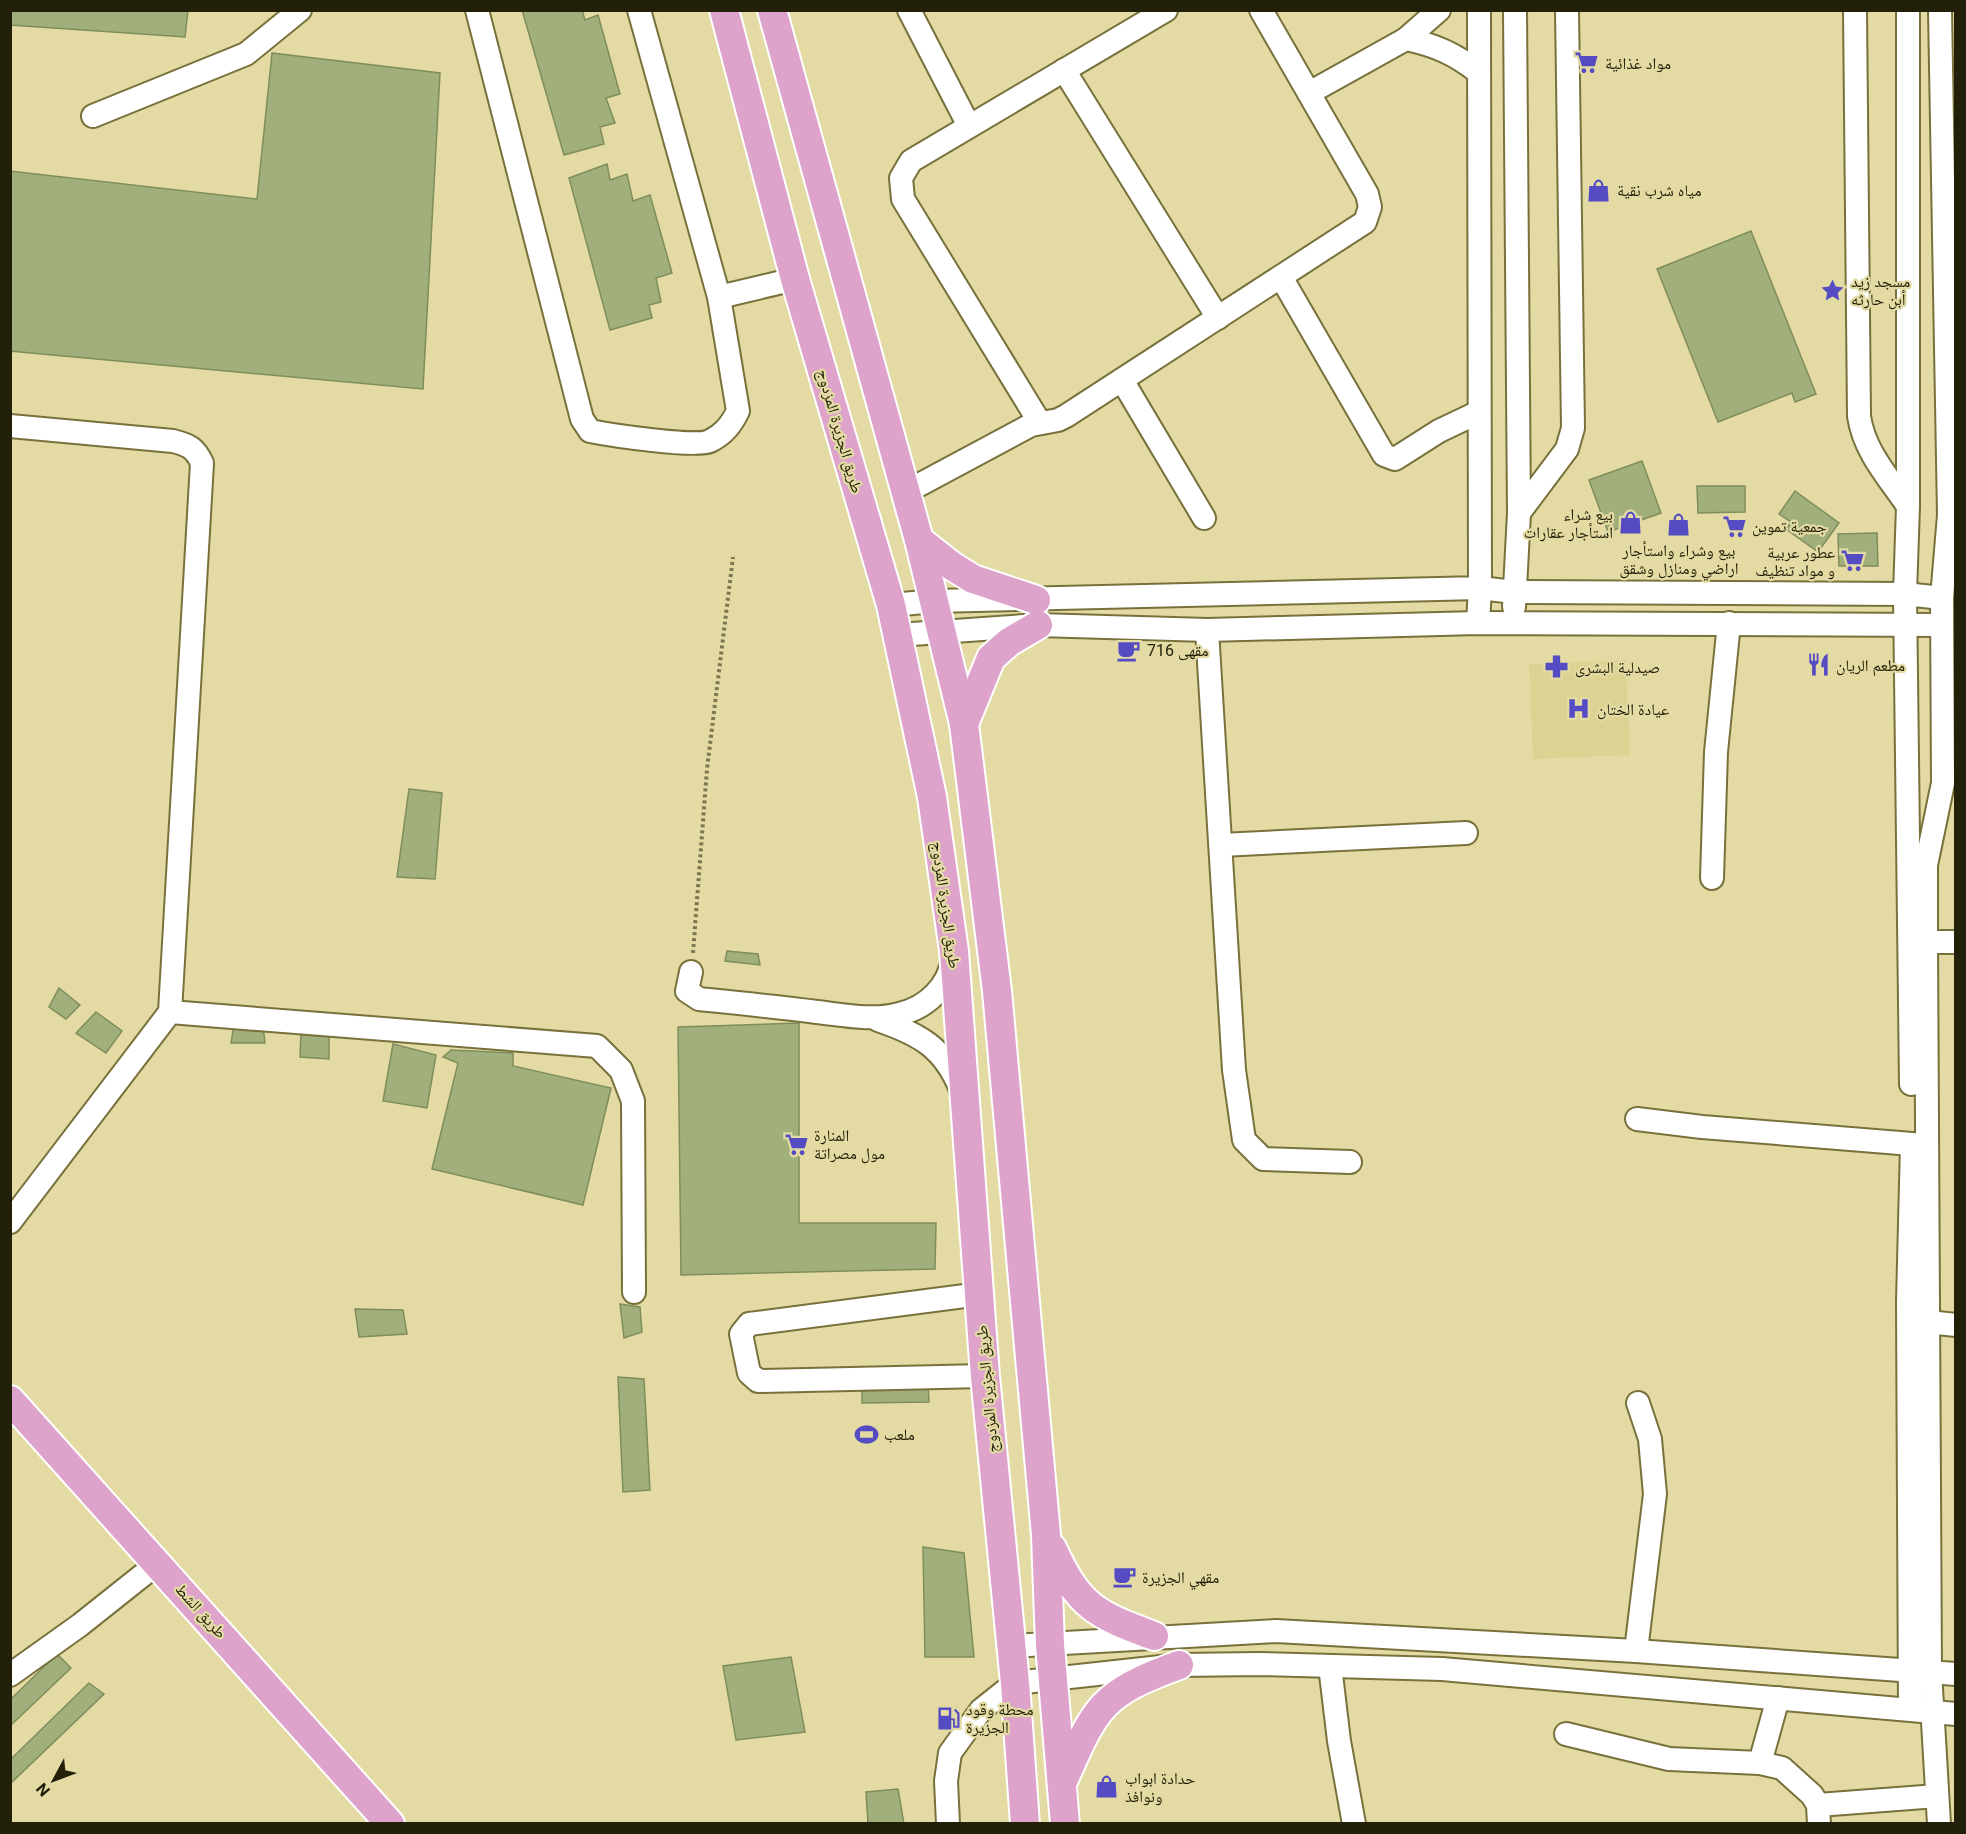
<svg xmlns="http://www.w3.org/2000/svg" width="1966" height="1834" viewBox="0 0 1966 1834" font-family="Roboto,'Noto Naskh Arabic',sans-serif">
<rect width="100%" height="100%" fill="#e3dba3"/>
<!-- built -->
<path fill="#dcd393" d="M1626,660L1630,755L1533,759L1529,664Z"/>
<!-- building -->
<g fill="#a0af7b" stroke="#7f8d5b" stroke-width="1.5">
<path d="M10,10H188L185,37L10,25Z"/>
<path d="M522,10H582L585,20L598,15L620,94L606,98L615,123L600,127L604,144L564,155Z"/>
<path d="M272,53L440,73L423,389L10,351V171L257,199Z"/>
<path d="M607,164L610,180L627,174L633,201L650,195L672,273L656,278L661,302L649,305L652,318L610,330L569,178Z"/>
<path d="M1751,231L1816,394L1795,402L1792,393L1718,422L1657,269Z"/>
<path d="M1642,461L1661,513L1608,532L1589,480Z"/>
<path d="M1697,486H1745V512L1698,513Z"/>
<path d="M1795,491L1839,523L1818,552L1786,529L1791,522L1779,514Z"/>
<path d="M1877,533L1878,566H1839L1838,534Z"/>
<path d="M409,789L442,793L435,879L397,877Z"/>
<path d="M727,951L758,954L760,965L725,961Z"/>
<path d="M59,988L80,1005L66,1019L49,1007Z"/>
<path d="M96,1012L122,1031L106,1053L76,1033Z"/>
<path d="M799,1023V1223H936L935,1269L681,1275L678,1027Z"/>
<path d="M234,1024L263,1026L265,1043H231Z"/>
<path d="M301,1032L329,1036V1059L300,1057Z"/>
<path d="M393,1044L436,1055L427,1108L383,1101Z"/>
<path d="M451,1050L513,1053V1066L611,1088L583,1205L432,1169L458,1063L443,1057Z"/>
<path d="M620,1304L640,1307L642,1332L624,1338Z"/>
<path d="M355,1309L403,1310L407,1334L359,1337Z"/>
<path d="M618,1377L644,1379L650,1490L623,1492Z"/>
<path d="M928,1380L929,1402L862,1403V1385Z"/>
<path d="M923,1547L964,1553L974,1657H925Z"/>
<path d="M57,1654L71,1668L10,1726V1700Z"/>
<path d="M791,1657L805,1732L736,1740L723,1666Z"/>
<path d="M89,1683L104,1694L10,1784V1760Z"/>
<path d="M898,1789L904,1824H868L866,1792Z"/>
</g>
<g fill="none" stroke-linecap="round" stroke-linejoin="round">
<defs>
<g id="minor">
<path d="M477,10L582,419L590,431C610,435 696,448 710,441C724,434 731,425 738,411L719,297L639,10"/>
<path d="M909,10L969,126"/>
<path d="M1855,10L1859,416C1864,451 1888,477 1908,506"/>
<path d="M1406,39C1435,45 1455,54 1478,72"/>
<path d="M1064,70L1218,318"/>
<path d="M1309,93L1406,39L1439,10"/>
<path d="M93,116L246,54L300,10"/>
<path d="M1281,277L1384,455L1395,459L1439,431L1479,412"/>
<path d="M719,297L795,279"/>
<path d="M1122,380L1204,518"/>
<path d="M1040,423L903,199L901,178L911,161L1166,10"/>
<path d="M10,426L173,441C189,445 195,448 202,463L170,1012L10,1222"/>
<path d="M906,492L1031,425L1058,420L1066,416L1365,222L1370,207L1367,194L1261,10"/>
<path d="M1519,513L1567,449L1573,428L1567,10"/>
<path d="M891,605L935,601L1480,588L1479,10"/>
<path d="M1514,607L1519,513L1515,10"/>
<path d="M1478,623L1480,588L1514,592L1905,594L1908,506V10"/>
<path d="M1207,630L1234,1070L1244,1140L1263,1159L1350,1162"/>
<path d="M898,635L1038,625L1207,630L1478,623L1941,625"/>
<path d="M1221,845L1466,833"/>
<path d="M1712,878L1716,752L1729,623"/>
<path d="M1912,942H1956"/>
<path d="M691,972L687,991L699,999C738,1003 778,1007 817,1012C844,1015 873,1021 899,1014C927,1008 949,986 953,958"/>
<path d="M170,1012L597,1046L621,1070L633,1101L634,1292"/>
<path d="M878,1020C919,1034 944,1047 961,1090"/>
<path d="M1911,1084L1905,594L1942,598"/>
<path d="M1637,1119L1702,1127L1912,1144"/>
<path d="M980,1294L749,1324L741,1334L749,1373L758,1381L985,1376"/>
<path d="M1928,1322L1956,1325"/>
<path d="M1011,1646L1276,1631L1636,1651L1956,1674"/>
<path d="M1636,1651L1655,1494L1650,1439L1638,1403"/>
<path d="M1330,1666L1339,1741L1354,1824"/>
<path d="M10,1675L80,1625L158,1563"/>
<path d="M1910,1709L1908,1302L1912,1144"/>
<path d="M1566,1734L1669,1759L1760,1763L1782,1768L1812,1795L1818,1805L1819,1824"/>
<path d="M1760,1763L1778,1698"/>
<path d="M1818,1805L1937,1796"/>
<path d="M948,1824L946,1781L950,1753L981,1710L1015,1683L1179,1665L1259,1664L1442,1669L1956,1714"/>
<path d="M1939,1824L1930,1671L1926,942V865L1943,783L1942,598L1949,515L1940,10"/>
</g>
<g id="major">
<path d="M724,10L795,279L891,605L932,797L954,951L985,1376L1015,1683L1025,1824"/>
<path d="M772,10L919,540L964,724L997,991L1046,1535L1050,1645L1065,1824"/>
<path d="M919,540L952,566L973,579L1036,600"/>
<path d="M964,724L991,658L1009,642L1038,625"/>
<path d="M10,1400L390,1824"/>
<path d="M1052,1548C1079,1607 1095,1614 1154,1636"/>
<path d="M1064,1779C1096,1706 1102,1693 1179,1665"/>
</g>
</defs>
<!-- minor casing -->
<use href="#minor" stroke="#78713c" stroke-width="26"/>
<!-- major casing -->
<use href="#major" stroke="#fff" stroke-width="32"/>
<!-- path -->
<path stroke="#7c7651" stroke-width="4" stroke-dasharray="3 3" stroke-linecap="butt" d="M693,953L707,769L733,557"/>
<!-- minor -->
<use href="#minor" stroke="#fff" stroke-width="22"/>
<!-- major -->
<use href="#major" stroke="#dea3cb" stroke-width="28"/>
</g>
<!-- icons -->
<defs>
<symbol id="supermarket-bare" viewBox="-9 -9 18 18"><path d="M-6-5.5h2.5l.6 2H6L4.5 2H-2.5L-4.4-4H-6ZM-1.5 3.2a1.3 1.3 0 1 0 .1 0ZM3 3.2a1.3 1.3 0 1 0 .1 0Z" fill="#554cc3" stroke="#e3dba3" stroke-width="2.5" paint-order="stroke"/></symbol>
<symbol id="shop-bare" viewBox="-9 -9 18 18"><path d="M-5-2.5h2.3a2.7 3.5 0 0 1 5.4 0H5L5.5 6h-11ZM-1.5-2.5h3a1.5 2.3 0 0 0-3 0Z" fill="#554cc3" stroke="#e3dba3" stroke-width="2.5" paint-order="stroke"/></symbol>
<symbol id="sight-bare" viewBox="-9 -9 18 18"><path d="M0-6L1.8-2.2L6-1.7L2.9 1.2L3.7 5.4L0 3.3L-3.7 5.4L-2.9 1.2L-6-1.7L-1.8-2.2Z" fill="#554cc3" stroke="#e3dba3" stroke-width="2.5" paint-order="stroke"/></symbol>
<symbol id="cafe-bare" viewBox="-9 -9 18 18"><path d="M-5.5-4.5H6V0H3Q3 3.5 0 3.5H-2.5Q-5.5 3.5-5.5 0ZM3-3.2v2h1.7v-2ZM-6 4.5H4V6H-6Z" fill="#554cc3" stroke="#e3dba3" stroke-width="2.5" paint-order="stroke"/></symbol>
<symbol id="restaurant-bare" viewBox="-9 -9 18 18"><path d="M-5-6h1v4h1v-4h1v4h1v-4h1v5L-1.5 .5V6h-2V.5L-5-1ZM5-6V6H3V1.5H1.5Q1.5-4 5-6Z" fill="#554cc3" stroke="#e3dba3" stroke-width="2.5" paint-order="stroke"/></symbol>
<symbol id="pharmacy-bare" viewBox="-9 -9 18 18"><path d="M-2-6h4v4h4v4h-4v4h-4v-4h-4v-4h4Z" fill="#554cc3" stroke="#e3dba3" stroke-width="2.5" paint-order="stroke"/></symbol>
<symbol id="hospital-bare" viewBox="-9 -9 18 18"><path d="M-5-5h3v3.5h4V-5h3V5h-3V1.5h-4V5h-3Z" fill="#554cc3" stroke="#e3dba3" stroke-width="2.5" paint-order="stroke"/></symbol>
<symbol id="stadium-bare" viewBox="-9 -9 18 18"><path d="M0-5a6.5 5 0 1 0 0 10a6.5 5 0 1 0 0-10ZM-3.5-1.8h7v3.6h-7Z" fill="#554cc3" stroke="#e3dba3" stroke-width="2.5" paint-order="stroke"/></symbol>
<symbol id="fuel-bare" viewBox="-9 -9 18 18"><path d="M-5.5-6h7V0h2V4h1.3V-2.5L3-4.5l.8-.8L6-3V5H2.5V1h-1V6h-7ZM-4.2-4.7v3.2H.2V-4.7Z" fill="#554cc3" stroke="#e3dba3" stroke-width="2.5" paint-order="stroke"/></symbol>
</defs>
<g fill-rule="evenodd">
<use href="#supermarket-bare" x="1570" y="46" width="33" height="33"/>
<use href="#shop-bare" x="1582" y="174" width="33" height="33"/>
<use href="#sight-bare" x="1816" y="274" width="33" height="33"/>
<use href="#shop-bare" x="1614" y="506" width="33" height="33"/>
<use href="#shop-bare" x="1662" y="508" width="33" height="33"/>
<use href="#supermarket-bare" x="1718" y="510" width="33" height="33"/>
<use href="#supermarket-bare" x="1836" y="544" width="33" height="33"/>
<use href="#cafe-bare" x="1112" y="634" width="33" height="33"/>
<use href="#restaurant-bare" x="1802" y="648" width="33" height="33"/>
<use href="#pharmacy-bare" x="1540" y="650" width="33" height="33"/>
<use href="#hospital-bare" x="1562" y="692" width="33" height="33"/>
<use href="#supermarket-bare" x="780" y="1128" width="33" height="33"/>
<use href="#stadium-bare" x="850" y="1418" width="33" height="33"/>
<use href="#cafe-bare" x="1108" y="1560" width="33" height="33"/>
<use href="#fuel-bare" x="932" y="1702" width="33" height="33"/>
<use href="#shop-bare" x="1090" y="1770" width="33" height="33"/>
</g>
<g text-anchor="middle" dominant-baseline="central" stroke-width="4.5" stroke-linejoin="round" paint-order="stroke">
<!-- poi labels -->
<g font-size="16" fill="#23200a" stroke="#e3dba3" text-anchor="start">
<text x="1605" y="63">مواد غذائية</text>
<text x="1617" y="190">مياه شرب نقية</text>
<text x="1851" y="281">مسجد زيد<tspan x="1851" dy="18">أبن حارثه</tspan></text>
<text x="1613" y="514" text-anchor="end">بيع شراء<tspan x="1613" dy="18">استأجار عقارات</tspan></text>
<text x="1752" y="526">جمعية تموين</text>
<text x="1679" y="550" text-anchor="middle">بيع وشراء واستأجار<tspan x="1679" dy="18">اراضي ومنازل وشقق</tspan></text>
<text x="1835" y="552" text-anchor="end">عطور عربية<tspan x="1835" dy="18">و مواد تنظيف</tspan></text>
<text x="1147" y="650">مقهى 716</text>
<text x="1836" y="665">مطعم الريان</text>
<text x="1575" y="667">صيدلية البشرى</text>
<text x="1597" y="709">عيادة الختان</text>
<text x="814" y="1135">المنارة<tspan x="814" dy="18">مول مصراتة</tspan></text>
<text x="884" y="1434">ملعب</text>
<text x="1142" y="1577">مقهي الجزيرة</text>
<text x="966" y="1709">محطة وقود<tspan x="966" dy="18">الجزيرة</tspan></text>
<text x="1125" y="1778">حدادة ابواب<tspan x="1125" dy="18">ونوافذ</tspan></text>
</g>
<!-- street labels -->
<g font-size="16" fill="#23200a" stroke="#e3dba3">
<text transform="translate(840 431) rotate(74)">طريق الجزيرة المزدوج</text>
<text transform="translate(946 905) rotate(82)">طريق الجزيرة المزدوج</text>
<text transform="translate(987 1389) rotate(-95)">طريق الجزيرة المزدوج</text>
<text transform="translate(201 1611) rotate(48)">طريق الشط</text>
</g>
</g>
<!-- border -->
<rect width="1966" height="1834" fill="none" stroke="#23200a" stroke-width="24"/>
<!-- north arrow -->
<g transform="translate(54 1780) rotate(229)" stroke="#e3dba3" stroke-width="4.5" paint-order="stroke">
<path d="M0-4.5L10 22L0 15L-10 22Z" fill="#23200a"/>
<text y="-9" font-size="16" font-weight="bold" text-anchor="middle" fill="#23200a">N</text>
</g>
</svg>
